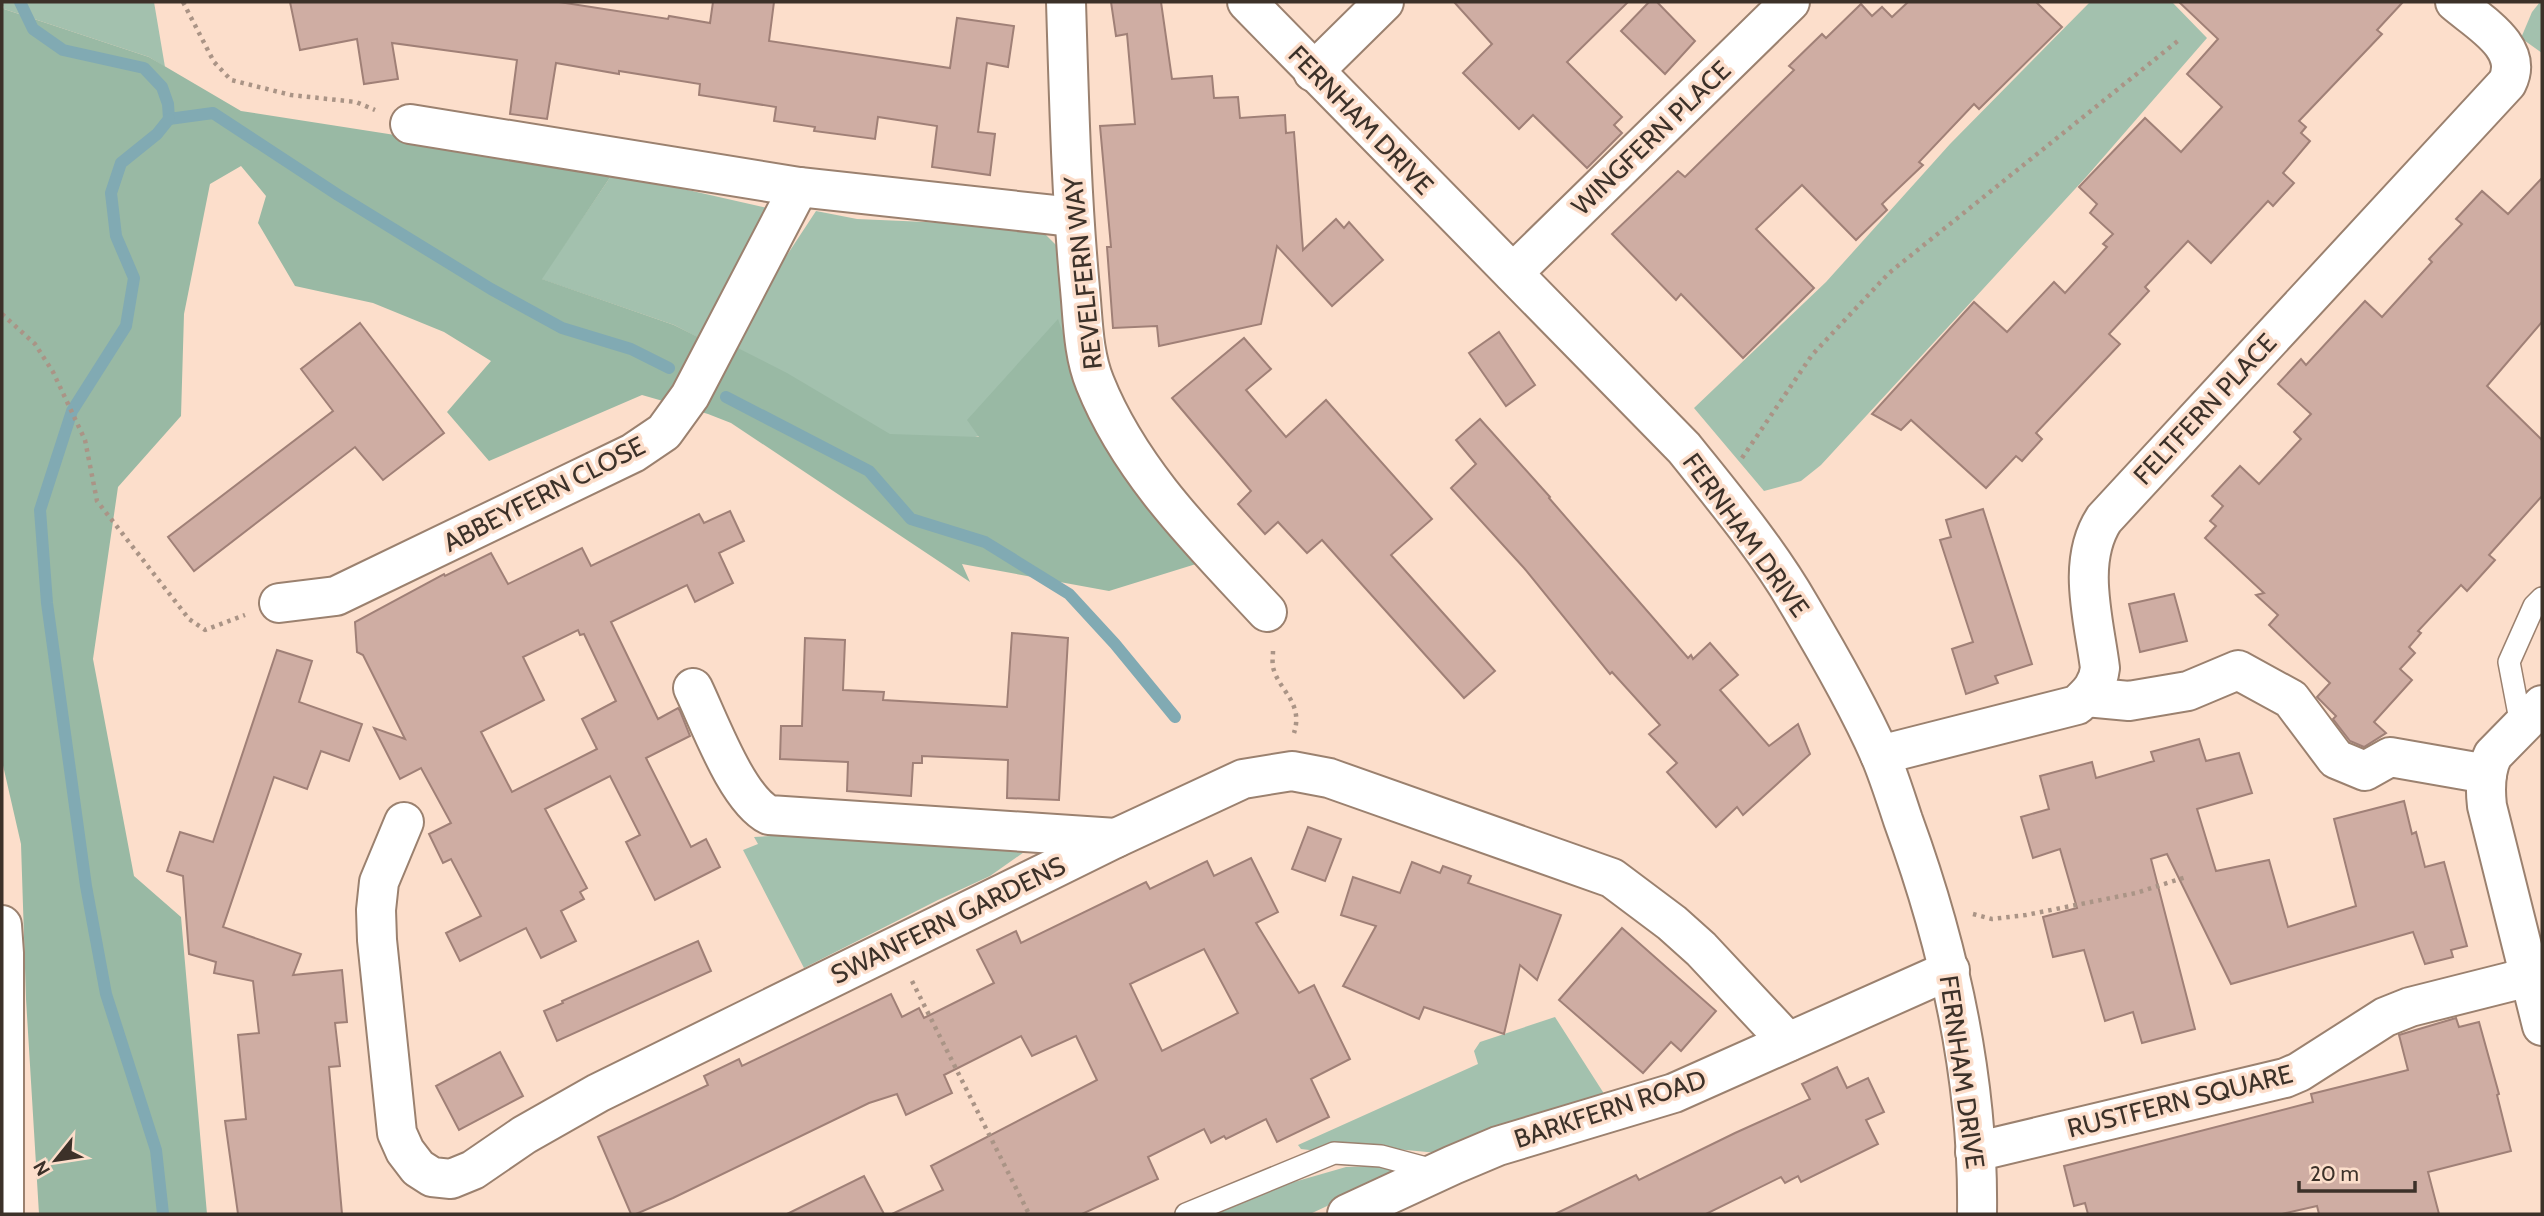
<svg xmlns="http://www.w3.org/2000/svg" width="2544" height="1216" viewBox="0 0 2544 1216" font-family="Cabin,sans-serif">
<rect width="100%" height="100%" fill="#fcdecb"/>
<!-- green -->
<g fill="#a3c1ae">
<path d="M2,2H154L165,67L149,57L4,9Z"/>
<path d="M2090,2H2172L2207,38L2087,176L1821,465L1801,481L1764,491L1694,408L1826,282L1950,144Z"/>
<path d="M2540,2H2542V53L2521,38L2532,12Z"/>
<path d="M613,173L767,208L705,341L674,325L541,279Z"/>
<path d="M816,211L857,219L1038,227L1067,256L1072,334L981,436L905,449L728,352L741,325Z"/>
<path d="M862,831L1027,850L990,876L938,900L804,968L743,850L758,844L754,837Z"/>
<path d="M1555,1017L1610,1103L1448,1154L1375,1147L1318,1151L1301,1149L1298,1145L1478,1064L1474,1051L1480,1042Z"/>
<path d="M1379,1166L1400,1172L1310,1214H1207L1294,1182L1346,1167Z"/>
</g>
<!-- forest -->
<path fill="#99b9a4" d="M2,4L4,9L149,57L241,111L427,140L613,173L542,279L674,325L704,340L714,336L787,373L890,434L979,437L967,420L1058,319L1093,420L1155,512L1196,564L1109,591L962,564L970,582L731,423L708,414L642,395L489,461L447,412L491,361L444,332L373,303L295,286L258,223L266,196L241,166L210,184L184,314L181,416L118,487L93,659L134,876L181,917L207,1214H39L26,999L21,844L2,761Z"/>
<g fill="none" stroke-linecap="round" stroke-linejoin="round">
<!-- stream -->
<g stroke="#81aab3" stroke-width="12">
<path d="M20,2L33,29L63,50L144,68L162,87L168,104L169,119L213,113L338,195L491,289L562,328L631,349L669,368"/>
<path d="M726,397L869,471L911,519L985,542L1069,594L1115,644L1175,717"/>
<path d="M163,1214L156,1150L106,994L86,886L47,603L40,510L72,411L126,326L134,278L116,236L111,193L121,163L157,134L169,119"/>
</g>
</g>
<!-- building -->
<g fill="#cfada3" stroke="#a08077" stroke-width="2" fill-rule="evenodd">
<path d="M290,2H559L668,19L669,16L710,23L713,2H774L769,41L950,68L957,18L1014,26L1008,67L987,63L978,132L995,134L990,175L932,167L937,126L878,117L875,139L814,131L815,127L774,121L776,107L699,95L700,84L619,71V74L556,63L547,119L510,114L517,60L392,43L398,79L364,84L357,39L300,50Z"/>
<path d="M1111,2H1161L1172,79L1212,76L1214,98L1238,97L1240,118L1285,115L1286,133L1294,132L1303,250L1336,219L1344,228L1349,222L1383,260L1332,306L1277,246L1261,324L1159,346L1157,326L1113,328L1107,247H1111L1100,126L1135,124L1127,34L1116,36Z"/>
<path d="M1454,2H1628L1567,62L1622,117L1614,125L1622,133L1587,168L1533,115L1519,129L1463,73L1492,44Z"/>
<path d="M1649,2H1657L1695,41L1665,74L1621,31Z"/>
<path d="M1908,2H2036L2062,27L1979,109L1974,104L1919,162L1923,165L1882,204L1887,210L1856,240L1802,185L1756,229L1814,288L1743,358L1681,294L1676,300L1612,234L1678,171L1685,177L1794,70L1789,66L1822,34L1826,38L1861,4L1872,16L1882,7L1892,17Z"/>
<path d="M2179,2H2403L2377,30L2382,34L2299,121L2306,127L2301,133L2310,141L2283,173L2294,183L2273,206L2268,201L2211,263L2188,241L2145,287L2149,291L2109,334L2120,344L2036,433L2042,439L2022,461L2016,456L1986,488L1911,420L1901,430L1872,414L1974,302L2007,332L2054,282L2065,293L2107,247L2103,244L2113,234L2090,213L2097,204L2079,187L2145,118L2181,152L2222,107L2187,74L2218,39Z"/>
<path d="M2542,178V322L2487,386L2542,440V496L2489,555L2495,560L2467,591L2461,585L2418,631L2421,633L2409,647L2415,653L2400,669L2412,680L2374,722L2386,733L2364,747L2350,741L2333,719L2336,716L2317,697L2330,683L2269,625L2278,615L2256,595L2264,593L2205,538L2216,526L2210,521L2223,506L2212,496L2240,466L2259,484L2301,439L2294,432L2311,414L2278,384L2301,359L2306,365L2365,301L2382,317L2432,262L2429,259L2462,224L2456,219L2482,191L2508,214Z"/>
<path d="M360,323L444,433L383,480L355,447L194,571L168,537L333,411L301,369Z"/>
<path d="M1499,332L1535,385L1506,406L1469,353Z"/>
<path d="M1244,338L1271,369L1246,390L1286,437L1326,400L1432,519L1391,555L1495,671L1464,698L1322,540L1307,553L1278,522L1265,534L1238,504L1251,491L1172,398Z"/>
<path d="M1480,419L1550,497L1549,498L1688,658L1691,655L1693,659L1710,643L1738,675L1720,690L1769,746L1798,724L1810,754L1743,815L1737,807L1716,827L1667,772L1677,763L1649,734L1660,725L1612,672L1610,674L1524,568L1451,488L1476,464L1456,440Z"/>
<path d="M1983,509L2032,664L1995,676L1998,683L1966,694L1952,649L1973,642L1940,540L1951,537L1946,520Z"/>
<path d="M730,511L744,541L719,553L733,583L695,602L687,585L611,622L658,719L678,708L680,711L690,736L646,758L691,847L706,839L720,867L655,900L626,842L640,835L610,776L545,809L587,888L580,892L584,899L561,911L576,941L541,958L526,928L460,961L446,933L481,916L451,859L443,863L429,834L451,823L421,768L400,779L374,728L405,739L363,655L357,652L355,622L444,574L445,576L491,553L508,584L582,548L591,566L699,514L704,523ZM578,630L580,635L584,634L616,701L582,719L597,749L512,792L481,732L544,700L523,657Z"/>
<path d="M2174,594L2187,641L2140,652L2129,604Z"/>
<path d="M1012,633L1068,638L1059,800L1007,798L1008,760L922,756V763H913L911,796L847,791L848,762L780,759L781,726H802L805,638L845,640L843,690L884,692L883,700L1007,707Z"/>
<path d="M277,650L312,661L299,702L362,724L349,761L321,751L307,789L274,777L223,927L301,954L293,975L342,970L347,1022L335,1023L340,1066L329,1067L342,1214H238L225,1121L246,1119L238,1035L259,1033L253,981L214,973L216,962L189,954L183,876L167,871L180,832L213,842Z"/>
<path d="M2199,739L2206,761L2239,753L2252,793L2197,809L2216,871L2269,860L2288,927L2356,906L2334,819L2404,801L2412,834L2416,832L2425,867L2444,862L2467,946L2451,950L2453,957L2425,964L2413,932L2231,984L2167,854L2151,859L2195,1029L2142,1043L2133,1012L2105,1021L2084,950L2053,957L2043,917L2077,908L2060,849L2033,858L2021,817L2049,809L2040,776L2092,762L2096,778L2154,761L2151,752Z"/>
<path d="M1308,827L1341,839L1325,881L1292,869Z"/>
<path d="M1251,858L1278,912L1256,923L1299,993L1314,985L1350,1059L1311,1079L1329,1117L1277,1142L1266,1119L1226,1139L1224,1136L1211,1143L1204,1129L1148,1157L1158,1179L1082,1214H892L943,1190L931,1166L1097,1080L1076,1036L1032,1056L1021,1036L944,1075L952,1093L906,1115L897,1094L869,1103L673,1198L636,1214H631L598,1137L708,1085L704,1076L739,1059L742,1066L891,994L902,1017L919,1008L924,1018L994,983L977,950L1016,931L1021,943L1146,882L1150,889L1207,861L1214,876ZM1204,949L1238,1013L1162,1051L1130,984Z"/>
<path d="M1412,862L1440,873L1443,866L1471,876L1468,883L1561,915L1537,980L1520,965L1504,1034L1424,1007L1419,1019L1343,986L1376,926L1341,915L1353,877L1400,893Z"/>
<path d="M1622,928L1716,1011L1681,1051L1671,1042L1643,1073L1559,1000Z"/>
<path d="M698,941L711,971L557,1041L544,1011L563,1003L562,1001Z"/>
<path d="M2456,1018L2459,1027L2479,1022L2499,1094L2497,1095L2511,1151L2428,1172L2439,1214H2319L2317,1206L2282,1214H2088L2085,1203L2074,1206L2064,1166L2313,1102L2311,1094L2408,1070L2399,1035Z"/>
<path d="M500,1052L523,1096L459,1130L436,1086Z"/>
<path d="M1837,1067L1847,1088L1868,1078L1884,1112L1866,1120L1878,1144L1801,1182L1798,1176L1785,1183L1781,1177L1706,1214H1555L1636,1175L1639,1180L1735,1133L1810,1099L1802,1084Z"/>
<path d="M864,1176L884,1214H787Z"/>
</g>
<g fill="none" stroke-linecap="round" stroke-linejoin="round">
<defs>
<g id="lane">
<path d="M2521,725L2509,662L2534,606L2542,598"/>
<path d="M1186,1214L1334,1153L1381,1156L1437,1171"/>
</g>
<g id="street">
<path d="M1066,2C1069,98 1071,193 1080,289C1083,320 1083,354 1095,383C1131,473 1202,542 1267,612"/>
<path d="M1313,72L1384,2"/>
<path d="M410,124L799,187L1073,217"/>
<path d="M1513,273L1790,2"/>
<path d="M279,603L336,596L633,453L664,432L690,396L799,187"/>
<path d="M693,688C709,721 737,799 769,815L1116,838"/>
<path d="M2086,697L2129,701L2188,691L2238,670L2291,699L2336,759L2365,771L2390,757L2487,774"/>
<path d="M2542,705L2493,755C2485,771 2485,788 2487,806L2542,1026"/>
<path d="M1880,755L2077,705C2090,693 2098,685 2100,668C2094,620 2076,562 2104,519L2507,83C2525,47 2478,22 2455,2"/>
<path d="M404,822L379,882L376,910L377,940L397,1133L405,1151L418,1168L432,1177L451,1179L473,1170L524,1135L598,1093L1116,838L1243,779L1292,771L1329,778L1612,878L1672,923L1701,949L1788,1042"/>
<path d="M2,925L4,953V1214"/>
<path d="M1975,1152L2285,1078L2299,1072L2385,1017L2410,1007L2529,977"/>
<path d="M1347,1214L1453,1165L1498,1146L1674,1093L1950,970"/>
</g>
<path id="secondary" d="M1247,2L1684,448C1724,498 1767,549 1800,606C1828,653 1858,705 1880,755C1889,776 1896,799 1903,820C1949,946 1979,1080 1977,1214"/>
</defs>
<!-- lane casing -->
<use href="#lane" stroke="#9b816f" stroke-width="24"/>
<!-- street casing -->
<use href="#street" stroke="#9b816f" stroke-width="42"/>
<!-- secondary casing -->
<use href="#secondary" stroke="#9b816f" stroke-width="42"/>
<!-- path -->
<g stroke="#aa9486" stroke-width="4.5" stroke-dasharray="3.5 5" stroke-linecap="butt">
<path d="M183,2L214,62L231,80L291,95L356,102L375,110"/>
<path d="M2,314L35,344L53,372L85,440L97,501L189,619L205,630L245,615"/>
<path d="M1742,458L1812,355L1889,273L2179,40"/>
<path d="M1273,651C1273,656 1272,662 1273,667C1278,690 1304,702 1294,733"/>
<path d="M1973,914L1992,919L2026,915L2136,893L2186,877"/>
<path d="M912,981L1029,1214"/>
</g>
<!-- lane -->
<use href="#lane" stroke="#fff" stroke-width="21"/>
<!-- street -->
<use href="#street" stroke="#fff" stroke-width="38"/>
<!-- secondary -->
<use href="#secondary" stroke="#fff" stroke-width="38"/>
</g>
<g text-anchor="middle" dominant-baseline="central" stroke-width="7" stroke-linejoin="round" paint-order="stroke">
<!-- street labels -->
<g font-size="26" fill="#3c3129" stroke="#fcdecb">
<text transform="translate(1361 120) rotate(46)">FERNHAM DRIVE</text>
<text transform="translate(1651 138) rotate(-44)">WINGFERN PLACE</text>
<text transform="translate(1083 273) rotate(-96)">REVELFERN WAY</text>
<text transform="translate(2205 409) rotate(-47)">FELTFERN PLACE</text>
<text transform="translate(544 494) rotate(-27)">ABBEYFERN CLOSE</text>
<text transform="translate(1746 535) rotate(54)">FERNHAM DRIVE</text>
<text transform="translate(948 920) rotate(-26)">SWANFERN GARDENS</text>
<text transform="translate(1962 1072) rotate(82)">FERNHAM DRIVE</text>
<text transform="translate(2180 1101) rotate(-14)">RUSTFERN SQUARE</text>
<text transform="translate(1610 1109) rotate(-18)">BARKFERN ROAD</text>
</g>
</g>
<!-- border -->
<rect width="2544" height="1216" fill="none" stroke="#3c3129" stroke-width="7"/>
<!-- north arrow -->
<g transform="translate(56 1160) rotate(240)" stroke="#fcdecb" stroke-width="5" paint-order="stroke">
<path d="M0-5L12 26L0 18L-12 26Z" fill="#3c3129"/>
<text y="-10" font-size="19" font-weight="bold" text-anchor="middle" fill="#3c3129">N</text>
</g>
<!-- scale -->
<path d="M2299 1181v10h116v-10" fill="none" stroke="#3c3129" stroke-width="3.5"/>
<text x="2310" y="1181" font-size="21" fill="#3c3129" stroke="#fcdecb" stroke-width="5" paint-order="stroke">20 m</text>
</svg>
